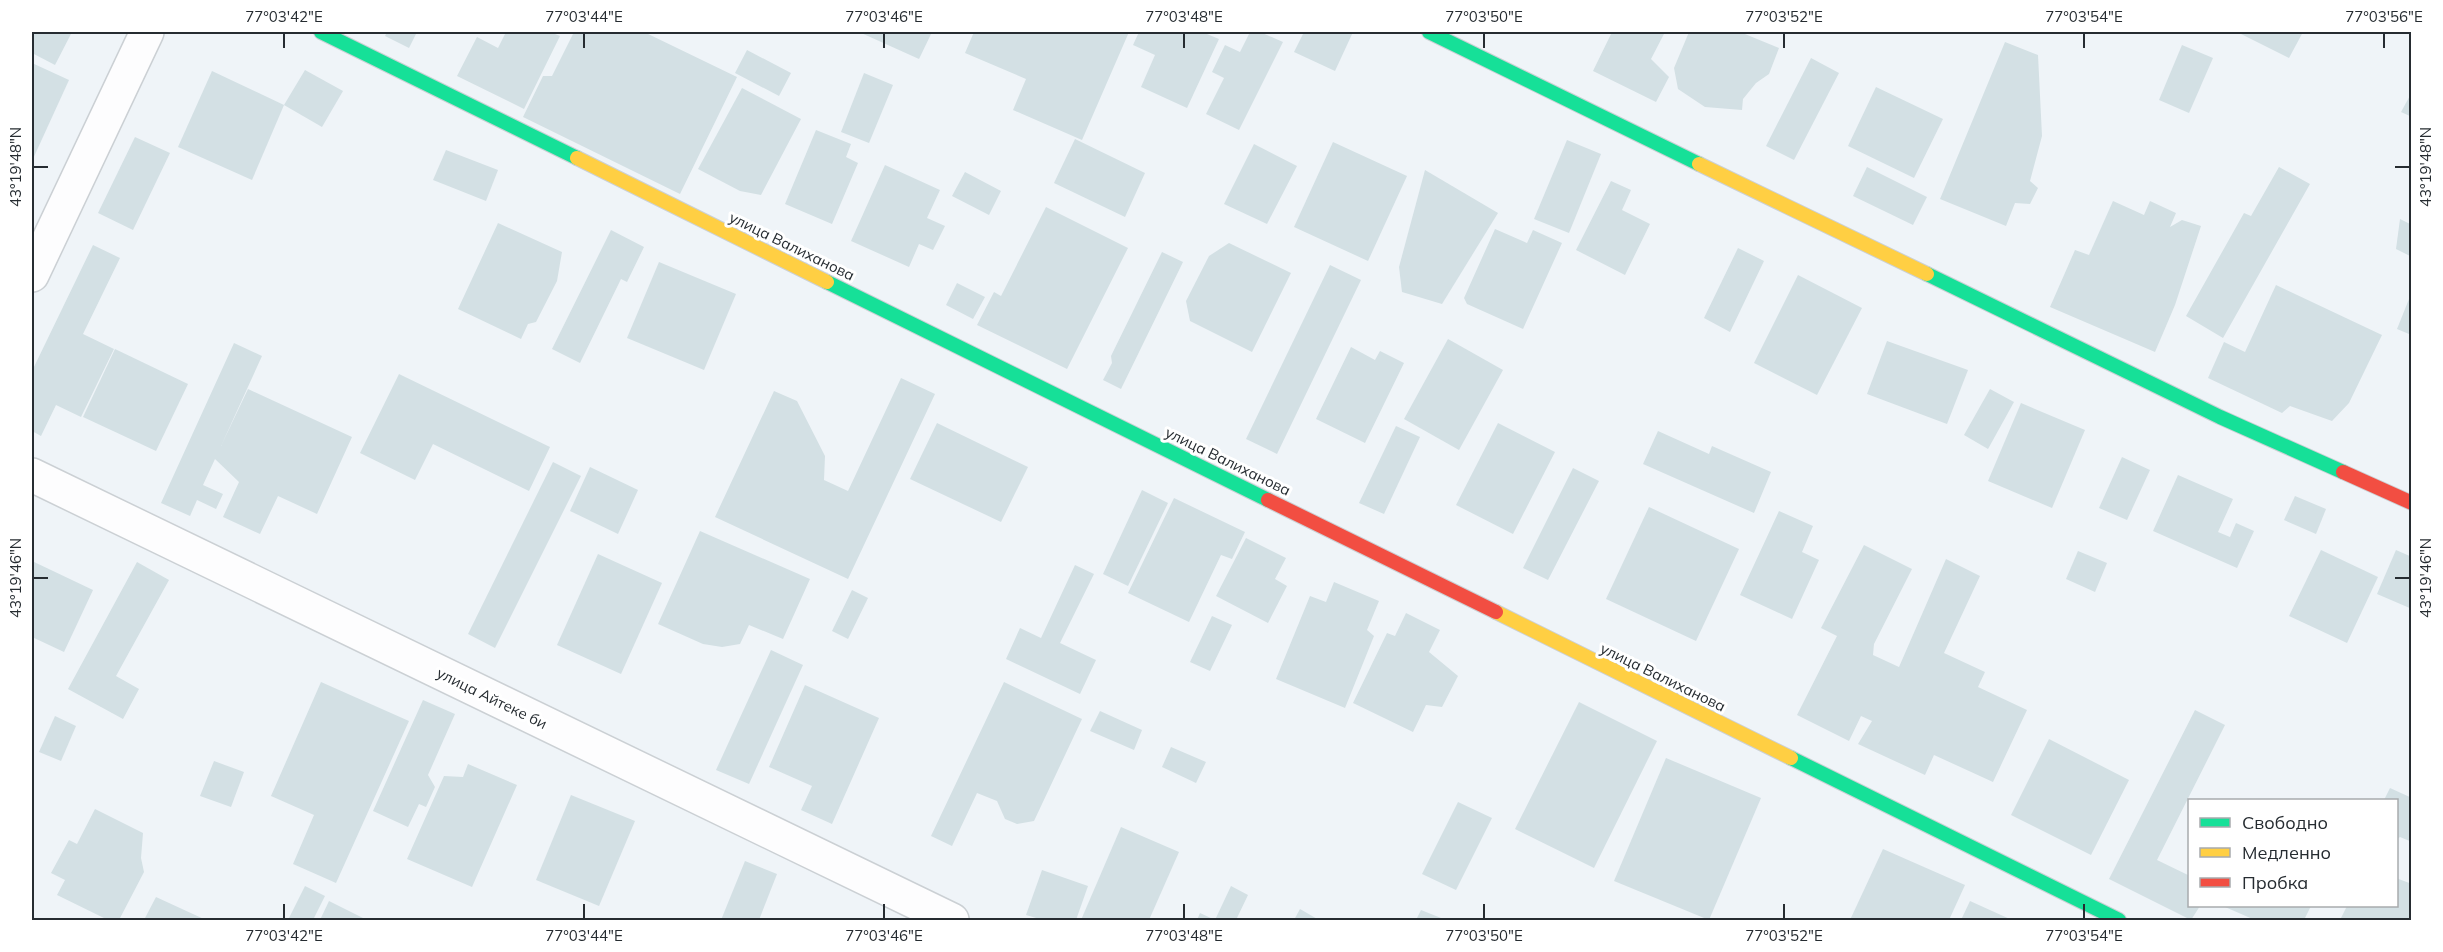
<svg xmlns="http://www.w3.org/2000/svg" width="2443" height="952" viewBox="0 0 2443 952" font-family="Mulish,sans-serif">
<rect width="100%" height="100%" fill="#eff4f8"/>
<!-- building -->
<g fill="#d3e0e4">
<path d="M32,32H72L55,65L32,53Z"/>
<path d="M387,32H417L409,48L385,36Z"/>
<path d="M506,32H550L560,36L524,109L457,76L477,37L498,48Z"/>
<path d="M574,32H644L737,77L680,194L523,117L543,76H552Z"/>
<path d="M859,32H932L919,59Z"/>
<path d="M974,32H1129L1082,140L1013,110L1026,79L965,53Z"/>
<path d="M1139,32H1208L1207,34L1219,39L1187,108L1141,87L1155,55L1133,45Z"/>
<path d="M1250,32H1260L1283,42L1239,130L1206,114L1224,78L1212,72L1225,45L1240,52Z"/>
<path d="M1304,32H1353L1335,71L1294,52Z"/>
<path d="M1612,32H1665L1651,59L1669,77L1656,102L1593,71Z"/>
<path d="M1689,32H1740L1779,48L1769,74L1756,83L1743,99L1742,110L1705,107L1678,89L1674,68Z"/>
<path d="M2237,32H2303L2289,58Z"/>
<path d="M2005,42L2038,55L2042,136L2030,181L2038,188L2030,204L2015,203L2006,226L1940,199Z"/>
<path d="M2182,45L2213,58L2189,113L2159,100Z"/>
<path d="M747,50L791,73L779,96L735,73Z"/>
<path d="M1811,58L1839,73L1794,160L1766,146Z"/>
<path d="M32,63L69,80L32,161Z"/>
<path d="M305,70L343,91L322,127L284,105Z"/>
<path d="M212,71L284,105L252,180L178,147Z"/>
<path d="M864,73L893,85L869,143L841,132Z"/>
<path d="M1876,87L1943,119L1914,178L1848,146Z"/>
<path d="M742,88L801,119L761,195L740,191L698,169Z"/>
<path d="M2412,92V117L2401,112Z"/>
<path d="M816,130L851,144L846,157L858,163L832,224L785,204Z"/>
<path d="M135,137L170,153L133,230L98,213Z"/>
<path d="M1075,139L1145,173L1125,217L1054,183Z"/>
<path d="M1567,140L1601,154L1569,233L1534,219Z"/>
<path d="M1333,142L1407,176L1368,261L1294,227Z"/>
<path d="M1254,144L1297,166L1267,224L1224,204Z"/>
<path d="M446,150L498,170L486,201L433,180Z"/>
<path d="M885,165L940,190L927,218L945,226L933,250L919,244L909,267L851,241Z"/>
<path d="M1867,167L1927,197L1913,225L1853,196Z"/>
<path d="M2279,167L2310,184L2223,338L2186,316L2244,213L2251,216Z"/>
<path d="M1425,170L1498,213L1442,304L1402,292L1399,267Z"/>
<path d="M965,172L1001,191L989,215L952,196Z"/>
<path d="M1611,181L1631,190L1622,210L1650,224L1625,275L1576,250Z"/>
<path d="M2113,201L2144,215L2150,201L2176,213L2170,227L2182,220L2201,226L2175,305L2155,352L2050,307L2075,250L2089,255Z"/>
<path d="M1046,207L1128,248L1067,369L977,325L994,292L1001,296Z"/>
<path d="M2400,219L2412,225V257L2396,249Z"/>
<path d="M498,223L562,252L557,281L536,322L528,324L521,339L458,309Z"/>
<path d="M1495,229L1527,243L1533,230L1562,243L1523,329L1467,304L1464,298Z"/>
<path d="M611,230L644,247L627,282L621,279L580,363L552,349Z"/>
<path d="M1229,243L1291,273L1252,352L1190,321L1186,301L1209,256Z"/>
<path d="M93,245L120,258L83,334L114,349L81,417L56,405L41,436L32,431V371Z"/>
<path d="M1738,248L1764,261L1730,332L1704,318Z"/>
<path d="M1162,252L1183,262L1121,389L1103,380L1112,363L1111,356Z"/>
<path d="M659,262L736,294L704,370L627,338Z"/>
<path d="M1330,265L1361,280L1277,454L1246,439Z"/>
<path d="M1798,275L1862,308L1817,395L1754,363Z"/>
<path d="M957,283L985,297L973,319L946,305Z"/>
<path d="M2276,285L2382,335L2349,403L2332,421L2290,406L2282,413L2208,378L2224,342L2245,352Z"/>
<path d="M2411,294L2412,326L2409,334L2397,329Z"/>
<path d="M1448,339L1503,370L1459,450L1404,419Z"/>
<path d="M1887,341L1968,370L1947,424L1867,394Z"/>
<path d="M234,343L262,356L221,446L248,389L352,437L317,514L278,496L260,534L223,517L239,482L215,459L203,485L223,494L216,509L197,500L190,516L161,503Z"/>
<path d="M1351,347L1375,360L1380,351L1404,363L1365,443L1316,419Z"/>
<path d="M115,349L188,384L156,451L83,417Z"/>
<path d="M399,374L550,447L529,491L433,444L415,480L360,453Z"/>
<path d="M901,378L935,394L848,579L715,517L774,391L797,401L825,456L824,480L848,491Z"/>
<path d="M1990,389L2014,402L1988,449L1964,435Z"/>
<path d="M2021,403L2085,430L2052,508L1988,481Z"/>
<path d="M937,423L1028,467L1001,522L910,479Z"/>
<path d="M1498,423L1555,452L1513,534L1456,505Z"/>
<path d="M1396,426L1420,437L1384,514L1359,503Z"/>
<path d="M1658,431L1709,454L1712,446L1771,472L1754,513L1643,464Z"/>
<path d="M2122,457L2150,470L2127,520L2099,508Z"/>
<path d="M553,462L581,476L495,648L468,634Z"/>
<path d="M590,467L638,490L618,534L570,511Z"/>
<path d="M1573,468L1599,481L1548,580L1523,568Z"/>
<path d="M2178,475L2233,499L2218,532L2230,537L2236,523L2254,531L2237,568L2153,531Z"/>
<path d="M1142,490L1168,503L1128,586L1103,574Z"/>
<path d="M2295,496L2326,509L2316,534L2284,520Z"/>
<path d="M1174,498L1245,532L1232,559L1221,555L1189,622L1128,593Z"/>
<path d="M1649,507L1739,549L1696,641L1606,599Z"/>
<path d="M1779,511L1813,526L1802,552L1819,560L1792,619L1740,595Z"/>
<path d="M700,531L810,579L783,639L749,625L740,644L722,647L703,644L658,624Z"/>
<path d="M1246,538L1286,558L1275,579L1287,586L1268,623L1216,596Z"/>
<path d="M1864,545L1912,569L1874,644L1873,655L1899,667L1946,559L1980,576L1944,653L1985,672L1978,687L2027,710L1993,782L1934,755L1925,775L1858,744L1872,721L1861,716L1849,741L1797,715L1837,636L1821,628Z"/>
<path d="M2321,550L2378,577L2347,643L2289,616Z"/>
<path d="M2396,550L2412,557V609L2377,594Z"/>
<path d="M2078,551L2107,563L2095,592L2066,579Z"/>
<path d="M598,554L662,583L621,674L557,645Z"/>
<path d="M32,561L93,590L64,652L32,637Z"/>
<path d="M137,562L169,580L116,676L139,689L123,719L68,689Z"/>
<path d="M1075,565L1094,574L1060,643L1096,660L1080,694L1006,659L1020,628L1041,638Z"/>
<path d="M1334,582L1379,601L1367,630L1374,636L1345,708L1276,679L1310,596L1326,602Z"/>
<path d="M852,590L868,598L848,639L832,631Z"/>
<path d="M1406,613L1440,630L1429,652L1458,676L1442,707L1426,705L1413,732L1353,703L1387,633L1395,636Z"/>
<path d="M1212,616L1232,625L1210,671L1190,662Z"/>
<path d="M771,650L803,665L749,784L716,770Z"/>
<path d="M321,682L409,721L336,883L293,864L314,815L271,796Z"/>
<path d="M1004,682L1082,719L1034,821L1017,824L1005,819L997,801L977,793L952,846L931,836Z"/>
<path d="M805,685L879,718L832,824L801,810L812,786L769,767Z"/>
<path d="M423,700L455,714L428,775L435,787L426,807L419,804L408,827L373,811Z"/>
<path d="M1579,702L1657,741L1594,868L1515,829Z"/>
<path d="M2195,710L2225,725L2157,860L2190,876V906H2200L2191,920L2109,879Z"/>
<path d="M1100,711L1142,730L1134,750L1090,731Z"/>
<path d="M55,716L76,726L61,761L39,752Z"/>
<path d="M2049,739L2129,780L2091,855L2011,815Z"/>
<path d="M1171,747L1206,762L1196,783L1162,767Z"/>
<path d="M1666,758L1761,798L1709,920L1614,881Z"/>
<path d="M214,761L244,772L231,807L200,796Z"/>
<path d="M468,764L517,785L472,887L407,859L444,776L463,777Z"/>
<path d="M2390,788L2412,798V842L2400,837L2396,840V800H2384Z"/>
<path d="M571,795L635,821L599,906L536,880Z"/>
<path d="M1458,802L1492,818L1456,890L1422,874Z"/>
<path d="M95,809L143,833L141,858L144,872L119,920H108L57,895L65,880L51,873L69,840L77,844Z"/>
<path d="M1121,827L1179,852L1149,920H1081Z"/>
<path d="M1883,849L1965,885L1949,920H1850Z"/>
<path d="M745,861L777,874L759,920H721Z"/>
<path d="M1042,870L1088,886L1076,920H1043L1026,915Z"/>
<path d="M2396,878L2412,884V920H2340L2347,906H2396Z"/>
<path d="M305,886L325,896L313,920H288Z"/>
<path d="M1231,886L1248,895L1236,920H1197L1200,913L1215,920Z"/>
<path d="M156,897L206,920H144Z"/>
<path d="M329,901L363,918L362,920H320Z"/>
<path d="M1970,901L2012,920H1961Z"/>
<path d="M2226,906H2311L2304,920H2255L2225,907Z"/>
<path d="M1300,909L1319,920H1294Z"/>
<path d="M1421,910L1446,920H1416Z"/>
</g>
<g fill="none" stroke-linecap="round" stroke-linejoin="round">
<defs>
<g id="street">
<path d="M32,275L147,32"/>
<path d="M32,475L952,920"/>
</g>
<g id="fast">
<path d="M321,32L577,158"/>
<path d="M1429,32L1699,164"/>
<path d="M1927,274L2220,417L2343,472"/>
<path d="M827,282L1268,500"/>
<path d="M1791,758L2119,920"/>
</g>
<g id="slow">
<path d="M577,158L827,282"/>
<path d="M1699,164L1927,274"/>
<path d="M1496,612L1791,758"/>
</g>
<g id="jam">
<path d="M2343,472L2412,503"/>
<path d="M1268,500L1496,612"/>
</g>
</defs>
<!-- street casing -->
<use href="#street" stroke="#cbd0d4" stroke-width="36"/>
<!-- fast casing -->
<use href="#fast" stroke="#cbd0d4" stroke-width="16"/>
<!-- slow casing -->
<use href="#slow" stroke="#cbd0d4" stroke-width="16"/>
<!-- jam casing -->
<use href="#jam" stroke="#cbd0d4" stroke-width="16"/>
<!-- street -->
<use href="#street" stroke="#fdfdfe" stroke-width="33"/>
<!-- fast -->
<use href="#fast" stroke="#16e098" stroke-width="14"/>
<!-- slow -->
<use href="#slow" stroke="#ffcf43" stroke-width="14"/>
<!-- jam -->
<use href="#jam" stroke="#f24e42" stroke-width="14"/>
</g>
<!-- ticks -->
<path fill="none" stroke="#262c31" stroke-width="2" d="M284,33V48M584,33V48M884,33V48M1184,33V48M1484,33V48M1784,33V48M2084,33V48M2384,33V48M33,167H48M2395,167H2410M33,578H48M2395,578H2410M284,904V919M584,904V919M884,904V919M1184,904V919M1484,904V919M1784,904V919M2084,904V919"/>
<g text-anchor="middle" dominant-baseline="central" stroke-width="6" stroke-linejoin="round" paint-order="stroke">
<!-- street labels -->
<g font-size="15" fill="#262c31" stroke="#fff">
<text transform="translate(792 246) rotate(26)">улица Валиханова</text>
<text transform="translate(1228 461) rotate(26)">улица Валиханова</text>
<text transform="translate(1663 677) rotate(26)">улица Валиханова</text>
<text transform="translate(492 698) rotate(26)">улица Айтеке би</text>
</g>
</g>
<!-- border -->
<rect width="2443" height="952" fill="none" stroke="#ffffff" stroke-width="66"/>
<!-- legend -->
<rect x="2188" y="799" width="210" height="108" fill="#ffffff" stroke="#a8abad" stroke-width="1.5"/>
<rect x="2200" y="818" width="30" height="9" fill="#16e098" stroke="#a8abad" stroke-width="1.5"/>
<text x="2242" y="829" font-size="18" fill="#262c31">Свободно</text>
<rect x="2200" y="848" width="30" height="9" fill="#ffcf43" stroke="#a8abad" stroke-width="1.5"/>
<text x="2242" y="859" font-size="18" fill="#262c31">Медленно</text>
<rect x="2200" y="878" width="30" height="9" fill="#f24e42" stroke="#a8abad" stroke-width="1.5"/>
<text x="2242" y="889" font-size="18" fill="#262c31">Пробка</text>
<rect x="33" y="33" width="2377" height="886" fill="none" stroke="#262c31" stroke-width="2"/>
<g font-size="15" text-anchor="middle" fill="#262c31">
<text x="284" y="22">77°03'42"E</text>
<text x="584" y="22">77°03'44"E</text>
<text x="884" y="22">77°03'46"E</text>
<text x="1184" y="22">77°03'48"E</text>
<text x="1484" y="22">77°03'50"E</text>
<text x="1784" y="22">77°03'52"E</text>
<text x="2084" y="22">77°03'54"E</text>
<text x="2384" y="22">77°03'56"E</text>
<text transform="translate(16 167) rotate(-90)" y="5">43°19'48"N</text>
<text transform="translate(2426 167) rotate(-90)" y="5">43°19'48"N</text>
<text transform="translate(16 578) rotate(-90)" y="5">43°19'46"N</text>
<text transform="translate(2426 578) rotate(-90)" y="5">43°19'46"N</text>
<text x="284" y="941">77°03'42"E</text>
<text x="584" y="941">77°03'44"E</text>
<text x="884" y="941">77°03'46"E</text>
<text x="1184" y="941">77°03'48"E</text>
<text x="1484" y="941">77°03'50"E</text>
<text x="1784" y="941">77°03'52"E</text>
<text x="2084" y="941">77°03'54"E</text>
</g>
</svg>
